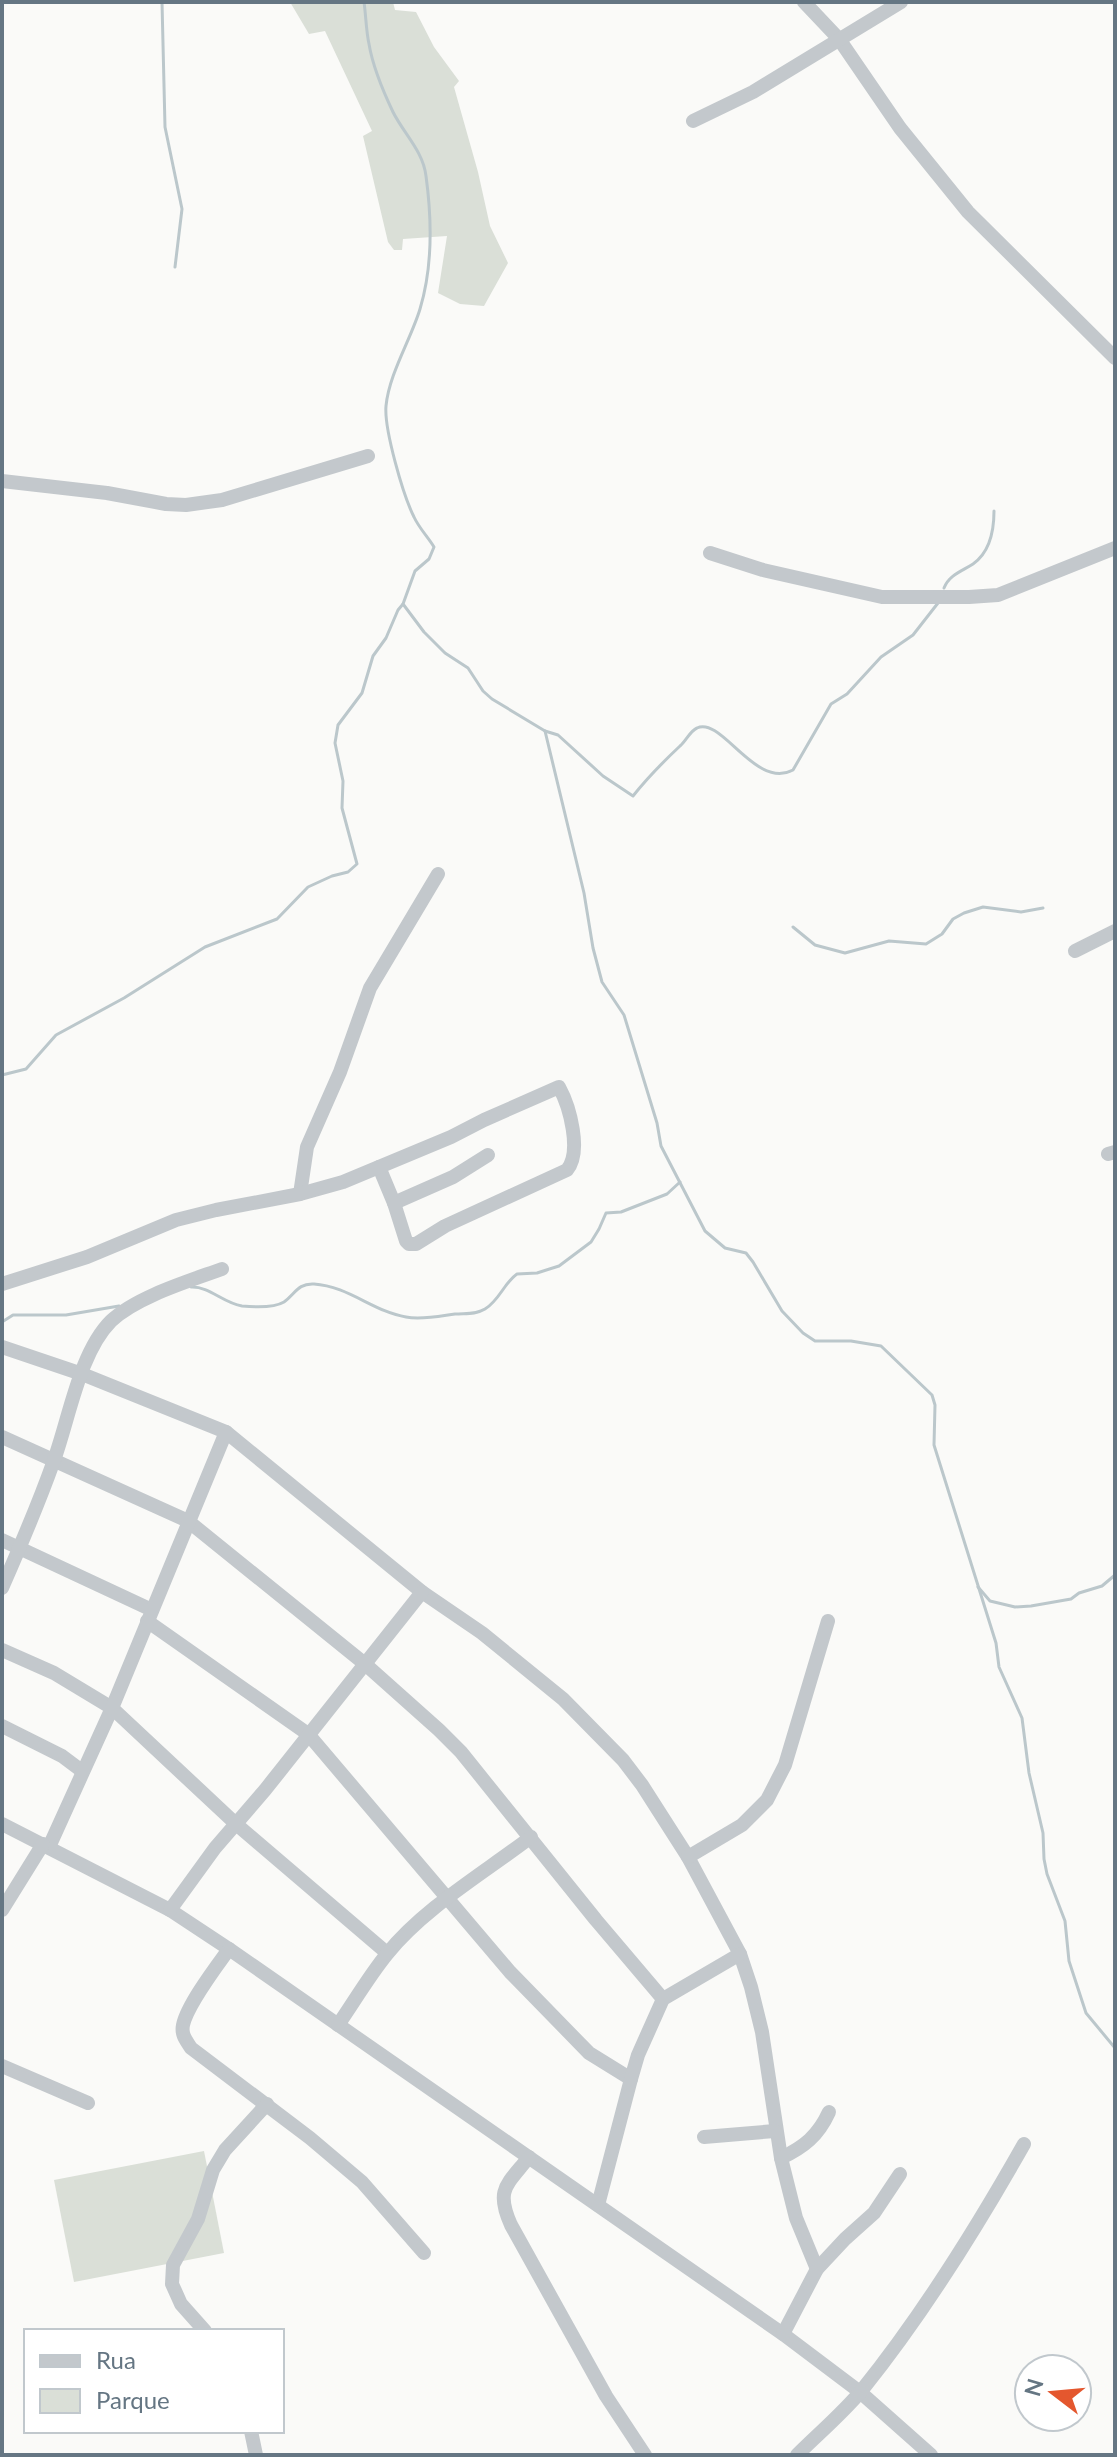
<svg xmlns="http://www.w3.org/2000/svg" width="1117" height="2457" viewBox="0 0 1117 2457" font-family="Lato,sans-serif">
<rect width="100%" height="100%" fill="#fafaf8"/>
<!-- green -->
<g fill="#dadfd7">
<path d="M290,2H393L395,10L416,12L434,47L459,81L454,87L478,172L490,226L508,263L484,306L460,304L438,293L447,236L403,239L402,250H394L388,242L363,136L372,131L325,31L309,34Z"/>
<path d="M204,2151L224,2253L74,2282L54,2180Z"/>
</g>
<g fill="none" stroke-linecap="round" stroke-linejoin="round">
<!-- stream -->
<g stroke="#bbc7cb" stroke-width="3">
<path d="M162,2L165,127L182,209L175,267"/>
<path d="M364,2C366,16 366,30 369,44C373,68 383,91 393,112C404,134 423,151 426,176C432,220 433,266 420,309C411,339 389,374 386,406C384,429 403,495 414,517C419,528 428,537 434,547L429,559L415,571L403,604L424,632L445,653L468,668L483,691L492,699L545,731L558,735L603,776L633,796C648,777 663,762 680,746C686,741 690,731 697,728C722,716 755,790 793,770L831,704L847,694L881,657L913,635L938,603"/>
<path d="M944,588C949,575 962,571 973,564C990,552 994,530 994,511"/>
<path d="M545,731L584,893L593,948L602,982L624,1015L657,1123L661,1146L705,1231L725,1248L746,1253L753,1262L782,1311L803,1333L815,1341H851L881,1346L932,1395L935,1405L934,1445L996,1643L999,1667L1022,1718L1029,1773L1043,1833L1044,1859L1047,1874L1065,1921L1069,1961L1086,2013L1115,2048"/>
<path d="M793,927L815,945L845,953L889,941L926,944L942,934L953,919L964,913L983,907L1021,912L1043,908"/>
<path d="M2,1075L26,1069L56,1035L124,998L205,947L277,919L308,887L332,876L348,872L357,864L342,808L343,781L335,743L338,725L362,693L373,656L386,638L398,610L403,604"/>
<path d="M191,1287C209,1286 223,1303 242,1306C253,1307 274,1308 284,1302C295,1294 298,1283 314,1284C348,1286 374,1312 406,1317C422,1320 440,1316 455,1314C465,1313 475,1315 485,1309C499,1301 504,1283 517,1274L537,1273L559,1266L591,1242L599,1229L606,1213L621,1212L667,1194L680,1182"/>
<path d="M2,1322L13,1315H66L119,1306"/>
<path d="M978,1587L990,1601L1015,1607L1031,1606L1071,1599L1079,1593L1102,1586L1115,1575"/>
</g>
<!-- minor -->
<g stroke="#c3c8cc" stroke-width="14">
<path d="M804,2L839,39L900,128L968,212L1115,358"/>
<path d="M693,121L753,92L901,2"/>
<path d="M2,481L107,493L166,504L186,505L222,500L368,456"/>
<path d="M710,553L763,570L882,597H969L998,595L1115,548"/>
<path d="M1075,951L1115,931"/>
<path d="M1108,1154L1115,1152"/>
<path d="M379,1167L394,1203L453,1177L488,1155"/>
<path d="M300,1194L307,1147L340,1072L370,988L438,874"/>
<path d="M2,1284L87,1257L176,1220L216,1210L300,1194L343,1182L451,1137L484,1120L559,1087C570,1107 582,1152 567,1170L445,1226L416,1244H409L406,1241L394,1203"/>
<path d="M2,1347L82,1374L226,1432L422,1592L482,1633L563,1699L623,1760L642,1785L688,1857L740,1954L751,1987L762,2032L781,2158L796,2218L817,2269"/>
<path d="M2,1437L188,1521L365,1664L439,1730L461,1752L596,1920L663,1999"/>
<path d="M2,1540L152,1610"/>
<path d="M2,1588C20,1547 38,1505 53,1463C69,1420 79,1353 111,1321C136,1297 189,1281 222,1269"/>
<path d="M147,1621L308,1734L510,1972L589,2053L631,2079"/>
<path d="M2,1650L54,1673L112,1708L236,1824L387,1953"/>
<path d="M2,1726L62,1756L82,1771"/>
<path d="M2,1824L170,1910L229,1949L783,2334L860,2392L931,2455"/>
<path d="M49,1847L112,1708L226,1432"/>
<path d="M688,1857L742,1825L767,1800L785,1765L828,1621"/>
<path d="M2,1910L43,1844"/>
<path d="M170,1910L215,1848L265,1790L422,1592"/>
<path d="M229,1949C216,1967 187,2005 183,2025C181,2035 186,2040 191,2048L310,2138L362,2182L424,2253"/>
<path d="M338,2025C354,2002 369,1976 387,1954C424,1908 484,1873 531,1837"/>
<path d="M2,2066L88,2103"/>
<path d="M704,2137L775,2131"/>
<path d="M529,2157C507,2185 495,2189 511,2225L606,2396L645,2455"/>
<path d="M781,2158C804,2147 818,2136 829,2112"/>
<path d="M598,2205L631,2079L638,2055L663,1999L740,1954"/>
<path d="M205,2331L181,2304L172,2284L173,2265L198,2219L213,2170L225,2150L267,2104"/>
<path d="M783,2334L817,2269L845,2239L874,2213L900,2174"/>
<path d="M251,2431L256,2455"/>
<path d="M797,2455C818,2434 843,2413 862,2390C924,2313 976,2229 1024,2144"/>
</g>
</g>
<!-- border -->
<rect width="1117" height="2457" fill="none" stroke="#657683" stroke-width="8"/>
<!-- legend -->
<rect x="24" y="2329" width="260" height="104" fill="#ffffff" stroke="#c1c8cd" stroke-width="2"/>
<rect x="40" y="2355" width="40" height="12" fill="#c3c8cc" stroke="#c1c8cd" stroke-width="2"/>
<text x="96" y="2369" font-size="24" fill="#657683">Rua</text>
<rect x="40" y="2389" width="40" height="24" fill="#dadfd7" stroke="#c1c8cd" stroke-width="2"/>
<text x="96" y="2409" font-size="24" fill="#657683">Parque</text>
<!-- north arrow -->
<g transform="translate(1053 2393) rotate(286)"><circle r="38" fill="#ffffff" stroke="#c1c8cd" stroke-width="2"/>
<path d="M0-6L14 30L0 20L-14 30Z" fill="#e4572e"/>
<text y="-12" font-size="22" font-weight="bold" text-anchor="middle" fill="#657683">N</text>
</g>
</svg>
